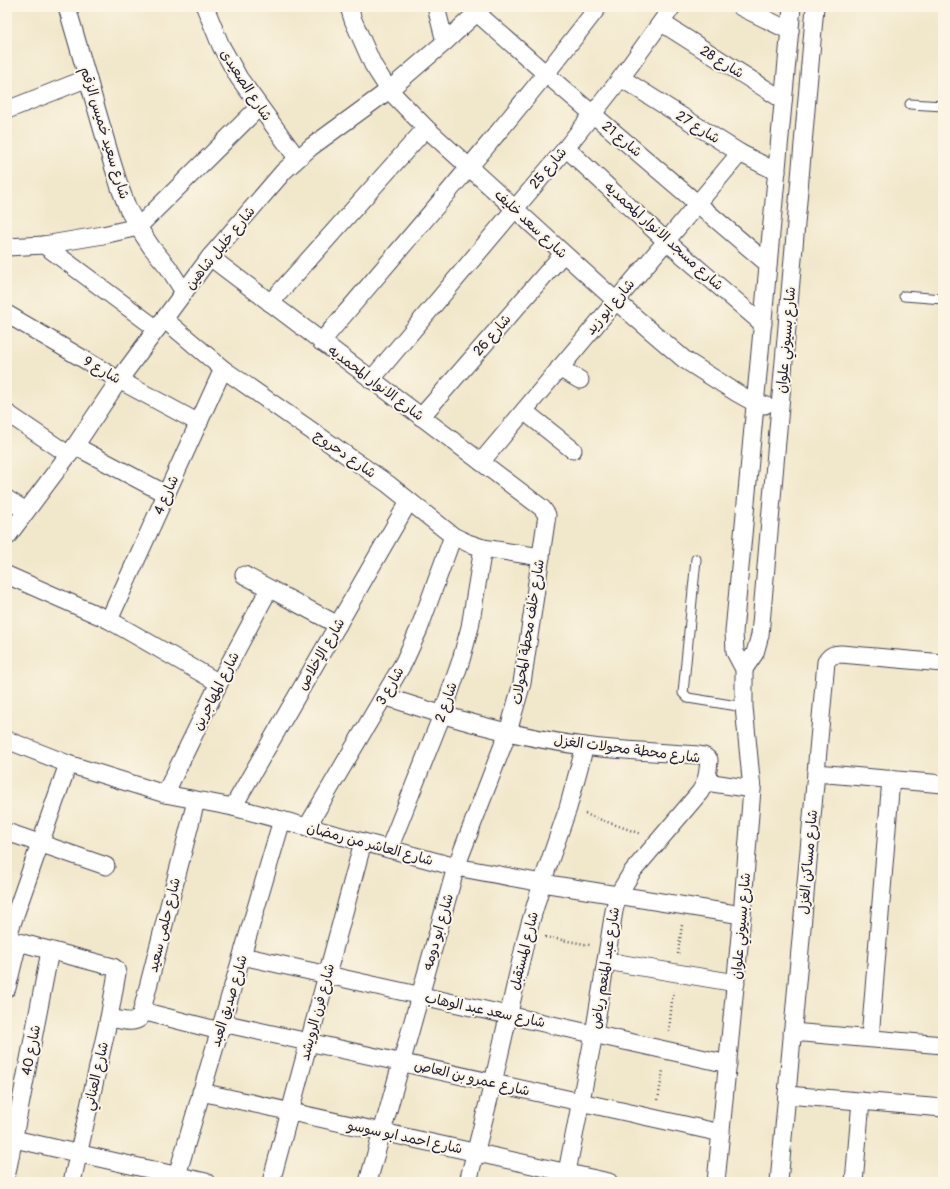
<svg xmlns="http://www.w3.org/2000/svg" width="950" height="1189" viewBox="0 0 950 1189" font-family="Pangolin,'Playpen Sans Arabic',sans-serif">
<rect width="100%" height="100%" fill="#fcf5e5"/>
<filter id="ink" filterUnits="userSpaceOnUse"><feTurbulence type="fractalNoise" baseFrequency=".025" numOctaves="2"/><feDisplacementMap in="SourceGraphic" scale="8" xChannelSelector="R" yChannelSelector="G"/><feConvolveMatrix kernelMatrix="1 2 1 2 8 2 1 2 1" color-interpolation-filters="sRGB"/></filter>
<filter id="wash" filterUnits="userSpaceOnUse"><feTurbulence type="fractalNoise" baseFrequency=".012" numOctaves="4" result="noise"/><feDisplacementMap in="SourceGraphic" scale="16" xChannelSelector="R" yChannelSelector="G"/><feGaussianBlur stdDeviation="0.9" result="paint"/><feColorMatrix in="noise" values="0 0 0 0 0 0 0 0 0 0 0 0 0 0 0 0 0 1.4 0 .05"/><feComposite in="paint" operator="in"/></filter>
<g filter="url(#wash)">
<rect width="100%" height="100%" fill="#f1e7cb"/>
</g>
<g filter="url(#ink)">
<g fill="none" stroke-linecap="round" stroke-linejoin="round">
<defs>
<g id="service">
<path d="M910,104L943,106"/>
<path d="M904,296L943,299"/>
<path d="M696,559L683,693L688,698L744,707"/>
</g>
<g id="minor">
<path d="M67,7L111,159L120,188L128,209L138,227L152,248L168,267L184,292"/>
<path d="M205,7L221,46L239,78L297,158"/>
<path d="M349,7L353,20L373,65L389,90L426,128L616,301L685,360L737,393L755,403L765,405"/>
<path d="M436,7L445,42"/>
<path d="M741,7L790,31"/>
<path d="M477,13L546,74L768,264"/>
<path d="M662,23L783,100"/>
<path d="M621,78L740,153L777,172"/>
<path d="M7,110L88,78"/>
<path d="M566,148L666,241L763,324"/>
<path d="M44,245L157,329"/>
<path d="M7,247L44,245L103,235L138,227L259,107"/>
<path d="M210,257L542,508L547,515L522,683L508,732L456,867L368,1182"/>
<path d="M270,303L426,128"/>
<path d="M7,314L119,380L199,423"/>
<path d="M164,319L223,369L388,484L453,536L468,543L483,548L541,557"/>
<path d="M321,342C415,231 510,122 598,7"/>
<path d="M559,368L580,380"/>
<path d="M371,380L566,148L621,78L672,7"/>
<path d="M524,411L573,450"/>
<path d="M7,413L69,455"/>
<path d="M421,417L563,254"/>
<path d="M75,446L166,494"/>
<path d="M481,462L740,153"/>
<path d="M7,499L26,511"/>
<path d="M7,537L75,446L119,380L210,257L284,171L311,147L389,90L445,42L483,7"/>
<path d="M7,575L109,620L219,683"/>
<path d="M244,575L338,625"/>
<path d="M109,620L223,369"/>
<path d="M744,669L755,653L760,635L815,7"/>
<path d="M384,696C450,718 515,737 584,746C622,751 661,752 699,755L704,756L709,760C708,773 707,781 700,792L632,872L618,895L614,911L594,1034L565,1182"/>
<path d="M7,740L68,764L165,794L233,807L456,867L542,883L742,915"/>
<path d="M816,773L943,784"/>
<path d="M706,782L752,789"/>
<path d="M165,794L219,683L269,589"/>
<path d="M233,807L409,501"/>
<path d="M307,827L404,662L419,629L453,536"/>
<path d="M7,832L106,866"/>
<path d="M389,849L442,715L461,660L470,627L483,548"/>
<path d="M7,938L68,764"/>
<path d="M7,939L113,967L116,969L117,973L109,1018L72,1182"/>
<path d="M242,956L728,1064"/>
<path d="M606,961L736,983"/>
<path d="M7,988L18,943"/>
<path d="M142,1011L220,1031"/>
<path d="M109,1018C119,1019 131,1025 140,1018L196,801"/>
<path d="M222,1023L721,1133"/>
<path d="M792,1032L943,1045"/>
<path d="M870,1038L891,779"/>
<path d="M201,1092L609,1182"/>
<path d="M787,1095L943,1108"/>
<path d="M14,1139L206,1182"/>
<path d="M7,1173L50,951"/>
<path d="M175,1182L282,820"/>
<path d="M271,1182L363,842"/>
<path d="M468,1182L493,1083L527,934L542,883L568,808L585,746"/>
<path d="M716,1182L742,915L752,789L744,707V669L735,652L734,632L792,7"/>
<path d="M779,1182L826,662C830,656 833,654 841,654L943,663"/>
<path d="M854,1182L861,1101"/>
</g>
</defs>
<!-- service casing -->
<use href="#service" stroke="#414051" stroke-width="11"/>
<!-- minor casing -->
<use href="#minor" stroke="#414051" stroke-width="19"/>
<!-- path -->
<g stroke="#414051" stroke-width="2.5" stroke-dasharray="1 3" stroke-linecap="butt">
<path d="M585,814L641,834"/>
<path d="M545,937L590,945"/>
<path d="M678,954L682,925"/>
<path d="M669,1031L673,991"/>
<path d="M658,1100L663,1070"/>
</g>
<!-- service -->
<use href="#service" stroke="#fff" stroke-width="9"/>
<!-- minor -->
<use href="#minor" stroke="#fff" stroke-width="17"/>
</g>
</g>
<g text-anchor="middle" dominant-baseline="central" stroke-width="4" stroke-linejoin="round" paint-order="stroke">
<!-- street labels -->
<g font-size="14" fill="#22223b" stroke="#fcf5e5">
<text transform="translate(722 62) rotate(32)">شارع 28</text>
<text transform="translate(246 85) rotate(57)">شارع الصعيدى</text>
<text transform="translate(698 127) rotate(32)">شارع 27</text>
<text transform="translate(105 133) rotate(73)">شارع سعيد خميس الزقم</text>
<text transform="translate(622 139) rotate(40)">شارع 21</text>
<text transform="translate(548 168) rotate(-50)">شارع 25</text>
<text transform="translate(531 224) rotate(43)">شارع سعد خليف</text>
<text transform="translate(664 236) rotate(42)">شارع مسجد الانوار المحمديه</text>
<text transform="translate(220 248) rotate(-51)">شارع خليل شاهين</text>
<text transform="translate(610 307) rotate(-50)">شارع ابو زيد</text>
<text transform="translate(492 335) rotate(-49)">شارع 26</text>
<text transform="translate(786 340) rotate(-85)">شارع بسيوني علوان</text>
<text transform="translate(102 370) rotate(30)">شارع 9</text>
<text transform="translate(376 383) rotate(37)">شارع الانوار المحمديه</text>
<text transform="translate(345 454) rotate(35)">شارع دحروج</text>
<text transform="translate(166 495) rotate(-66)">شارع 4</text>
<text transform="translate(528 632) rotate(-81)">شارع خلف محطة المحولات</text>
<text transform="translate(321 654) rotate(-60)">شارع الإخلاص</text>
<text transform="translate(390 686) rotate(-60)">شارع 3</text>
<text transform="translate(216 691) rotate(-63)">شارع المهاجرين</text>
<text transform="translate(446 702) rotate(-71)">شارع 2</text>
<text transform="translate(627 749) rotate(7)">شارع محطة محولات الغزل</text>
<text transform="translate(370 844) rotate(15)">شارع العاشر من رمضان</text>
<text transform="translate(808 862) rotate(-85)">شارع مساكن الغزل</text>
<text transform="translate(164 925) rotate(-76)">شارع حلمى سعيد</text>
<text transform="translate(741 926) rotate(-85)">شارع بسيوني علوان</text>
<text transform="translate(438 932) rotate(-74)">شارع ابو دومه</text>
<text transform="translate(524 951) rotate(-76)">شارع المستقبل</text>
<text transform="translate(605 968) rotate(-81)">شارع عبد المنعم رياض</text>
<text transform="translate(229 1001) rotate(-73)">شارع صديق العبد</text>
<text transform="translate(485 1010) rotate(12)">شارع سعد عبد الوهاب</text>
<text transform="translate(317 1012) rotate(-75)">شارع فرن الرويشد</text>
<text transform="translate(31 1050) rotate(-79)">شارع 40</text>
<text transform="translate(96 1076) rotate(-77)">شارع العناني</text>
<text transform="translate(472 1078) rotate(13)">شارع عمرو بن العاص</text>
<text transform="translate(405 1137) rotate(12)">شارع احمد ابو سوسو</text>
</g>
</g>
<!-- margin -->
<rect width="950" height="1189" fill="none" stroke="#fcf5e5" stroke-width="24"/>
</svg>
